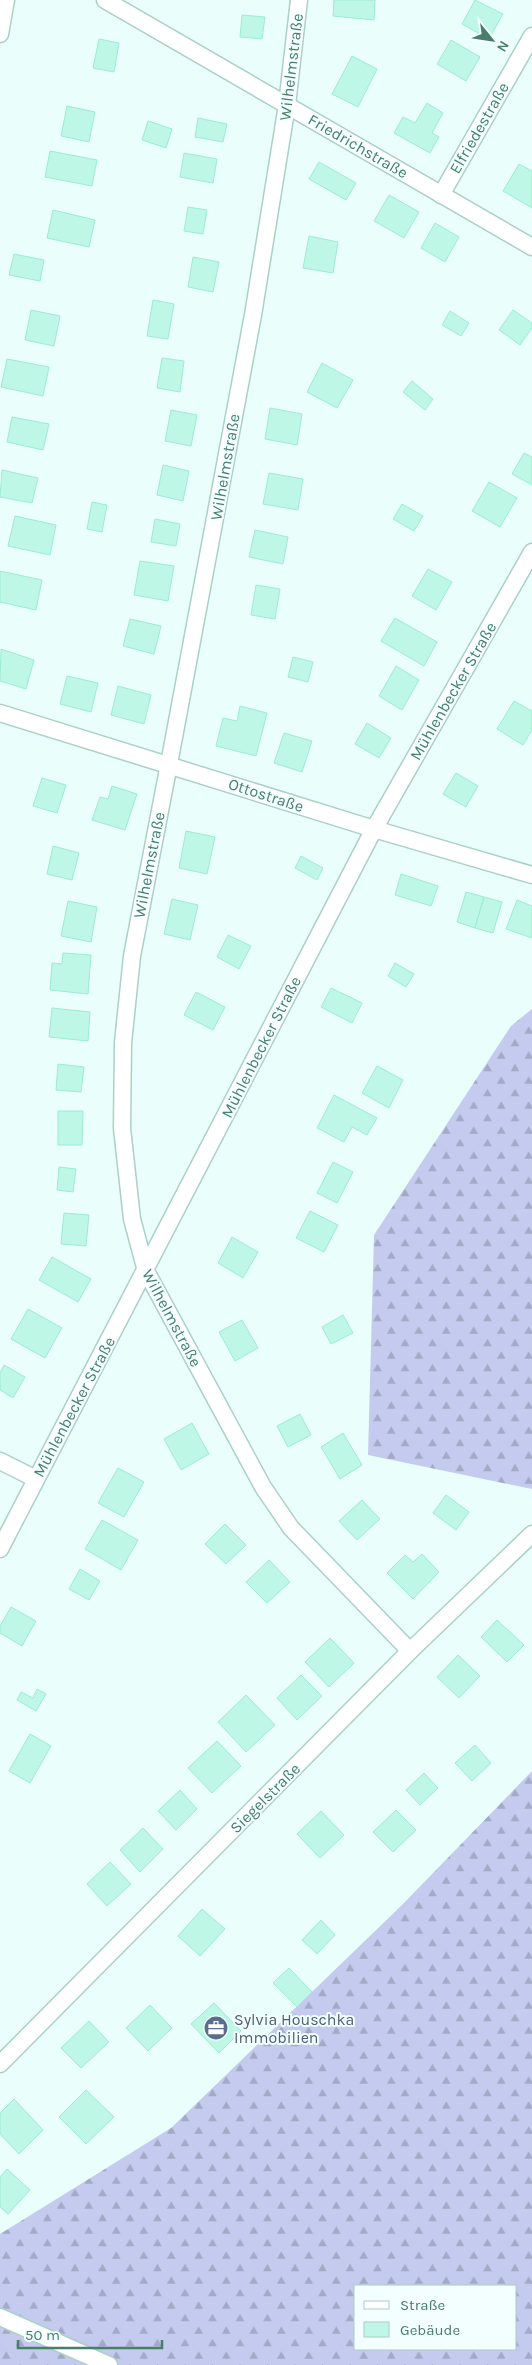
<svg xmlns="http://www.w3.org/2000/svg" width="532" height="2365" viewBox="0 0 532 2365" font-family="Karla,sans-serif">
<defs>
<pattern id="forest-firs" width="22" height="20" patternUnits="userSpaceOnUse" patternTransform="scale(1.25)"><rect width="22" height="20" fill="#c5cbef"/><path d="M5 1l3.5 6h-7zM16 11l3.5 6h-7z" fill="#a2aac6"/></pattern>
</defs>
<rect width="100%" height="100%" fill="#eafffc"/>
<!-- forest -->
<g fill="url(#forest-firs)" fill-rule="evenodd">
<path d="M532,1009V1489L368,1455L374,1235L511,1026Z"/>
<path d="M532,1771V2365H0V2234L171,2128L402,1905ZM356,2286H516V2349H356Z"/>
</g>
<!-- building -->
<g fill="#bef7e5" stroke="#9cecd1">
<path d="M334,0H375L374,20L333,16Z"/>
<path d="M475,0L503,14L489,39L462,24Z"/>
<path d="M242,15L265,17L262,39L240,37Z"/>
<path d="M99,39L119,43L114,72L93,68Z"/>
<path d="M451,40L480,57L466,81L437,64Z"/>
<path d="M352,56L377,69L358,107L332,94Z"/>
<path d="M427,103L443,113L432,133L439,137L430,153L394,133L403,117L415,123Z"/>
<path d="M67,106L95,112L89,142L61,136Z"/>
<path d="M198,118L227,124L223,142L195,137Z"/>
<path d="M148,121L172,129L166,148L142,140Z"/>
<path d="M50,151L97,160L92,186L45,177Z"/>
<path d="M184,153L217,159L213,183L180,177Z"/>
<path d="M319,162L356,183L346,200L309,179Z"/>
<path d="M519,164L532,171V208L503,191Z"/>
<path d="M389,195L419,212L404,238L374,221Z"/>
<path d="M188,207L207,210L203,234L184,231Z"/>
<path d="M53,210L95,220L89,247L47,238Z"/>
<path d="M435,223L459,237L445,262L421,248Z"/>
<path d="M309,236L338,242L333,273L303,268Z"/>
<path d="M14,254L44,260L40,281L9,275Z"/>
<path d="M193,257L219,262L213,292L188,287Z"/>
<path d="M153,300L174,304L168,339L147,336Z"/>
<path d="M31,310L60,316L54,346L25,340Z"/>
<path d="M513,310L532,323V328L520,345L499,330Z"/>
<path d="M450,311L469,323L461,336L442,325Z"/>
<path d="M162,358L184,361L180,392L157,388Z"/>
<path d="M7,359L49,367L43,396L1,387Z"/>
<path d="M322,363L353,380L337,408L307,392Z"/>
<path d="M412,381L433,399L425,410L403,392Z"/>
<path d="M270,408L302,414L297,445L265,439Z"/>
<path d="M171,410L197,415L191,446L165,441Z"/>
<path d="M12,417L49,424L43,450L7,442Z"/>
<path d="M524,453L532,457V485L512,474Z"/>
<path d="M163,465L189,471L183,501L157,495Z"/>
<path d="M2,470L38,478L32,503L0,497Z"/>
<path d="M269,473L303,479L298,510L263,504Z"/>
<path d="M489,482L517,498L500,527L472,511Z"/>
<path d="M92,502L107,505L102,532L87,529Z"/>
<path d="M402,504L423,516L414,531L393,519Z"/>
<path d="M15,516L56,525L50,555L8,546Z"/>
<path d="M155,519L180,524L176,546L151,542Z"/>
<path d="M255,530L288,537L283,564L249,557Z"/>
<path d="M140,561L174,566L168,601L134,595Z"/>
<path d="M428,569L452,582L436,610L412,596Z"/>
<path d="M0,571L42,580L36,610L0,602Z"/>
<path d="M256,585L280,589L275,619L251,615Z"/>
<path d="M395,618L437,642L424,666L381,641Z"/>
<path d="M130,619L161,626L154,654L123,646Z"/>
<path d="M1,649L34,660L26,689L0,681Z"/>
<path d="M293,657L313,662L308,682L288,677Z"/>
<path d="M396,666L419,680L402,710L379,696Z"/>
<path d="M67,676L98,683L91,712L60,704Z"/>
<path d="M118,686L151,695L144,724L111,715Z"/>
<path d="M514,701L532,711V730L523,745L497,729Z"/>
<path d="M240,706L267,713L256,756L216,746L223,718L237,721Z"/>
<path d="M367,723L391,738L379,758L355,744Z"/>
<path d="M284,733L312,741L302,772L274,763Z"/>
<path d="M456,773L478,786L466,807L443,794Z"/>
<path d="M42,778L66,785L57,813L33,806Z"/>
<path d="M112,786L137,794L125,830L92,820L100,797L108,799Z"/>
<path d="M186,831L215,837L207,874L179,868Z"/>
<path d="M53,846L79,853L72,880L47,874Z"/>
<path d="M301,856L323,868L317,880L295,868Z"/>
<path d="M401,874L438,886L431,906L395,895Z"/>
<path d="M466,892L484,897L475,928L457,922Z"/>
<path d="M484,897L502,902L493,933L475,928Z"/>
<path d="M172,899L198,905L190,940L164,934Z"/>
<path d="M517,900L532,906V938L506,929Z"/>
<path d="M68,901L97,907L91,942L61,936Z"/>
<path d="M228,935L251,946L239,969L217,957Z"/>
<path d="M63,953L91,955L88,994L50,990L52,963L62,964Z"/>
<path d="M395,963L414,974L406,987L388,976Z"/>
<path d="M331,988L362,1003L352,1023L321,1007Z"/>
<path d="M196,992L225,1007L213,1030L184,1015Z"/>
<path d="M52,1008L90,1012L88,1041L49,1037Z"/>
<path d="M58,1064L84,1067L81,1092L56,1090Z"/>
<path d="M377,1066L403,1080L389,1108L362,1093Z"/>
<path d="M334,1095L377,1118L367,1135L352,1127L344,1142L317,1128Z"/>
<path d="M58,1111H83L82,1145H58Z"/>
<path d="M333,1162L353,1172L337,1203L317,1193Z"/>
<path d="M59,1167L76,1169L73,1192L57,1190Z"/>
<path d="M310,1211L338,1225L324,1252L296,1238Z"/>
<path d="M64,1213L89,1215L86,1246L61,1244Z"/>
<path d="M232,1237L258,1252L243,1278L218,1263Z"/>
<path d="M52,1257L91,1279L78,1302L39,1280Z"/>
<path d="M28,1309L62,1328L45,1358L11,1339Z"/>
<path d="M343,1315L353,1333L331,1344L322,1327Z"/>
<path d="M242,1320L258,1348L235,1361L219,1332Z"/>
<path d="M4,1365L25,1377L13,1398L0,1390V1373Z"/>
<path d="M300,1414L311,1435L288,1447L277,1426Z"/>
<path d="M192,1423L209,1454L181,1470L164,1439Z"/>
<path d="M343,1433L362,1465L340,1479L321,1447Z"/>
<path d="M118,1468L144,1482L124,1517L98,1503Z"/>
<path d="M446,1495L469,1512L456,1530L433,1513Z"/>
<path d="M362,1500L380,1519L357,1540L339,1521Z"/>
<path d="M102,1520L138,1540L121,1570L85,1549Z"/>
<path d="M225,1524L246,1545L226,1564L205,1544Z"/>
<path d="M422,1554L439,1572L413,1599L387,1573L405,1555L413,1562Z"/>
<path d="M269,1560L290,1582L267,1603L246,1582Z"/>
<path d="M80,1569L100,1581L89,1600L69,1589Z"/>
<path d="M11,1607L36,1621L22,1646L0,1633V1626Z"/>
<path d="M497,1620L524,1645L507,1662L481,1637Z"/>
<path d="M330,1638L354,1663L329,1687L305,1662Z"/>
<path d="M458,1655L480,1676L459,1698L437,1677Z"/>
<path d="M301,1675L322,1696L297,1720L277,1698Z"/>
<path d="M37,1689L46,1694L36,1711L17,1700L21,1692L33,1698Z"/>
<path d="M246,1695L275,1725L246,1752L218,1722Z"/>
<path d="M30,1734L51,1746L30,1783L9,1771Z"/>
<path d="M217,1741L241,1766L212,1793L188,1768Z"/>
<path d="M475,1745L491,1763L472,1781L455,1763Z"/>
<path d="M424,1773L438,1788L420,1805L406,1790Z"/>
<path d="M180,1790L197,1809L176,1830L158,1811Z"/>
<path d="M396,1810L416,1830L393,1852L373,1832Z"/>
<path d="M321,1811L344,1835L320,1858L297,1834Z"/>
<path d="M143,1828L163,1849L140,1872L120,1850Z"/>
<path d="M110,1862L131,1884L107,1906L87,1884Z"/>
<path d="M202,1909L225,1929L200,1956L178,1936Z"/>
<path d="M321,1920L335,1935L317,1954L302,1940Z"/>
<path d="M289,1968L312,1992L297,2007L273,1983Z"/>
<path d="M214,2003L241,2031L219,2053L191,2024Z"/>
<path d="M150,2005L172,2028L148,2051L126,2028Z"/>
<path d="M89,2021L109,2042L81,2068L61,2048Z"/>
<path d="M86,2090L114,2117L86,2144L59,2117Z"/>
<path d="M14,2099L43,2130L19,2154L0,2134V2113Z"/>
<path d="M7,2169L30,2190L8,2214L0,2207V2177Z"/>
</g>
<g fill="none" stroke-linecap="round" stroke-linejoin="round">
<defs>
<g id="minor">
<path d="M105,0L532,247"/>
<path d="M299,0L287,105L253,315L169,764L132,956L123,1043L122,1128L132,1219L146,1271L263,1487L291,1528L410,1651"/>
<path d="M0,34L6,0"/>
<path d="M441,195L532,36"/>
<path d="M0,713L374,829L532,875"/>
<path d="M0,1461L36,1479"/>
<path d="M0,1549L374,829L532,552"/>
<path d="M0,2064L410,1651L532,1534"/>
<path d="M0,2317L109,2365"/>
</g>
</defs>
<!-- minor casing -->
<use href="#minor" stroke="#aad1c6" stroke-width="19"/>
<!-- minor -->
<use href="#minor" stroke="#fff" stroke-width="16"/>
</g>
<!-- icons -->
<defs>
<symbol id="office-disc" viewBox="-11 -11 22 22"><circle r="9.5" fill="#5c6f8a" stroke="#f2fffe"/><path d="M-6-3h4V-5.5h4V-3h4V5H-6ZM-1-4.5V-3h2v-1.5ZM-6 0V1H6V0Z" fill="#fff"/></symbol>
</defs>
<g fill-rule="evenodd">
<use href="#office-disc" x="202" y="2014" width="28" height="28"/>
</g>
<g text-anchor="middle" dominant-baseline="central" stroke-width="4" stroke-linejoin="round" paint-order="stroke">
<!-- street labels -->
<g font-size="16" fill="#497e6a" stroke="#f2fffe">
<text transform="translate(291 67) rotate(-83)">Wilhelmstraße</text>
<text transform="translate(479 128) rotate(-60)">Elfriedestraße</text>
<text transform="translate(358 146) rotate(30)">Friedrichstraße</text>
<text transform="translate(225 467) rotate(-80)">Wilhelmstraße</text>
<text transform="translate(453 691) rotate(-60)">Mühlenbecker Straße</text>
<text transform="translate(266 795) rotate(18)">Ottostraße</text>
<text transform="translate(149 865) rotate(-79)">Wilhelmstraße</text>
<text transform="translate(261 1047) rotate(-63)">Mühlenbecker Straße</text>
<text transform="translate(172 1318) rotate(62)">Wilhelmstraße</text>
<text transform="translate(74 1407) rotate(-62)">Mühlenbecker Straße</text>
<text transform="translate(265 1798) rotate(-45)">Siegelstraße</text>
</g>
<!-- service labels -->
<g font-size="16" fill="#4e5e75" stroke="#f2fffe" text-anchor="start">
<text x="234" y="2019">Sylvia Houschka<tspan x="234" dy="18">Immobilien</tspan></text>
</g>
</g>
<!-- legend -->
<rect x="354" y="2285" width="162" height="65" fill="#f2fffe" stroke="#aecbc3"/>
<rect x="364" y="2301" width="25" height="8" fill="#ffffff" stroke="#aecbc3"/>
<text x="400" y="2310" font-size="15" fill="#497e6a">Straße</text>
<rect x="364" y="2322" width="25" height="15" fill="#bef7e5" stroke="#aecbc3"/>
<text x="400" y="2335" font-size="15" fill="#497e6a">Gebäude</text>
<!-- north arrow -->
<g transform="translate(492 40) rotate(120)" stroke="#f2fffe" stroke-width="4" paint-order="stroke">
<path d="M0-4L9 19L0 12L-9 19Z" fill="#497e6a"/>
<text y="-8" font-size="14" font-weight="bold" text-anchor="middle" fill="#497e6a">N</text>
</g>
<!-- scale -->
<path d="M18 2340v8h144v-8" fill="none" stroke="#497e6a" stroke-width="2.5"/>
<text x="25" y="2340" font-size="15" fill="#497e6a" stroke="#f2fffe" stroke-width="4" paint-order="stroke">50 m</text>
</svg>
